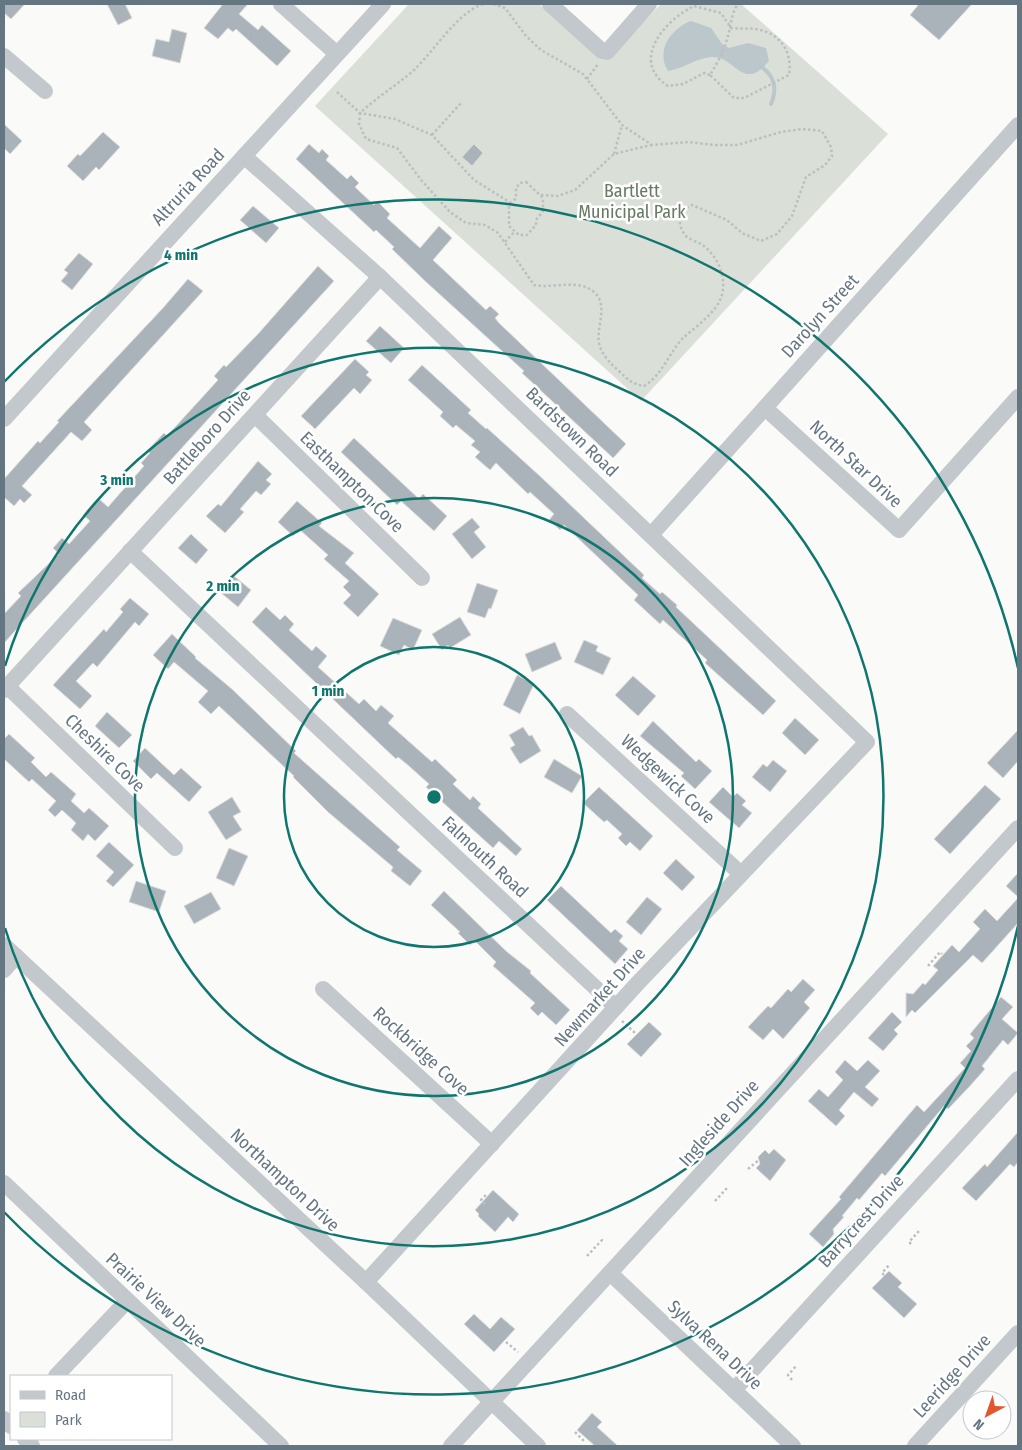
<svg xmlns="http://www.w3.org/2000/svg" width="1022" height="1450" viewBox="0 0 1022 1450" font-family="'Fira Sans Condensed',sans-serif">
<rect width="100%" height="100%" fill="#fafaf8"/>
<!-- green -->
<path fill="#dadfd7" d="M409,4H539L605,60L661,4H741L888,134L641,401L315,106Z"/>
<!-- water -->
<path fill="#bbc7cb" d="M691,21L711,28L722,44L729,48L748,43L766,48L769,61C742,93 736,56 712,57C695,58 686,68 668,71C655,50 672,28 691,21Z"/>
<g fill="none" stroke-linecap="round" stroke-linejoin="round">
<!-- stream -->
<path stroke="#bbc7cb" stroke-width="4" d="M763,68C775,77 777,90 771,104"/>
</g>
<!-- building -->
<g fill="#aab3b9" stroke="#dcdcda">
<path d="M4,4H25L11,19L4,13Z"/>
<path d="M107,4H125L132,18L118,25Z"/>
<path d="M223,4H248L239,14L258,30L262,25L291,51L277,66L236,29L233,32L228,28L218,39L204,28Z"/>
<path d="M919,4H972L939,40L910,15Z"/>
<path d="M172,29L187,33L180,63L152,56L156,39L169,42Z"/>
<path d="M4,124L22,141L10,154L4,148Z"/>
<path d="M103,132L120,147L99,170L96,167L83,181L67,166L78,154L80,156Z"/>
<path d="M309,144L319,153L322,149L329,156L326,160L347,179L351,175L359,183L355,187L374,205L377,201L390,214L387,218L420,248L439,226L452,238L433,260L486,310L490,306L499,314L495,318L499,323L626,444L613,458L522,373L524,371L425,281L392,249L394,247L376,230L374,232L296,159Z"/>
<path d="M474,144L483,153L472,166L462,157Z"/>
<path d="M253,206L279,228L266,243L240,220Z"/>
<path d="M79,253L93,264L72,290L61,281L68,273L64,270Z"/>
<path d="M318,266L334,281L4,643V614L21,596L18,593L59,554L53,548L62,538L69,544L90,521L83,515L98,498L108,507L144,466L141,463L150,453L148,450L164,433L167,436L218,380L214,376L224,365L226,367L258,334Z"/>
<path d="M188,279L203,291L84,422L92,430L82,441L71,432L22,486L32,495L24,503L20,499L14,506L4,497V479L38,441L40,443L59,422L57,421L163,308Z"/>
<path d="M380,326L404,348L391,363L366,341Z"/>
<path d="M355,359L369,372L366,375L372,380L360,394L354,388L315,429L301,416Z"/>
<path d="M422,365L471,410L468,413L486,429L487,428L542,478L644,575L642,578L660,594L662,592L677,605L676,607L776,701L763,715L705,663L707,660L663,620L660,624L634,600L638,595L564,525L560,530L549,520L554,514L530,492L528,494L496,463L490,470L475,457L480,452L471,445L475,441L456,425L453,428L440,416L443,412L408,380Z"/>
<path d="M354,438L419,499L423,494L447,516L434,531L401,501L397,505L341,452Z"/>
<path d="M258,461L272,474L266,480L271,484L261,495L256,491L240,509L244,512L225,533L206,516L218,504L221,506Z"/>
<path d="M297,501L322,523L319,526L354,553L345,563L379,594L358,617L343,603L351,595L343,587L349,581L324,559L328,555L299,529L293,536L278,522Z"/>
<path d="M472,518L480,527L474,532L486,547L472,559L452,534Z"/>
<path d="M191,534L208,550L196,564L178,548Z"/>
<path d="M234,576L251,590L238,607L220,592Z"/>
<path d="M477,583L498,590L491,609L489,608L485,618L467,612Z"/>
<path d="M130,598L149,614L139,626L135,622L97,667L93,663L76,681L92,696L80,709L53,685L104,629L106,632L123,612L120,609Z"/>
<path d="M266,607L280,620L285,615L294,624L289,630L312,651L316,646L327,656L318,667L359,704L364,699L376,711L381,705L394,716L388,723L432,762L435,759L457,780L453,784L470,800L473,796L481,804L478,808L522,849L516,856L499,841L493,848L426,787L429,784L409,766L398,757L396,759L379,743L252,622Z"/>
<path d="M460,617L471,635L450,648L448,645L442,650L432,634Z"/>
<path d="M393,618L422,630L413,650L404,645L399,655L380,646Z"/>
<path d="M172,634L196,657L195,658L233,690L296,751L294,753L400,847L397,850L422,871L410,886L391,871L393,867L328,812L293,777L294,776L219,706L211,714L198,702L208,691L174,662L168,669L153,655Z"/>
<path d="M584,640L598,646L596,651L611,658L603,675L574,662Z"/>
<path d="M555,642L562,659L532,672L525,654Z"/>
<path d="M517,675L534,684L520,714L503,705Z"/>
<path d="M633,676L656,696L638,716L615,695Z"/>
<path d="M107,712L132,735L119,748L95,726Z"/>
<path d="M795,718L819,740L805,755L782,733Z"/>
<path d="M653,721L696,762L699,759L712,771L695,789L681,776L684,773L640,736Z"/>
<path d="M523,727L529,736L532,735L541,751L520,764L510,748L515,745L509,735Z"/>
<path d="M1018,730V761L1003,778L987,763Z"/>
<path d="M9,734L35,758L31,762L46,777L51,772L76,794L71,801L84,813L89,808L109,826L95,841L88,834L83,841L71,830L76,823L62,810L55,817L48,810L56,801L32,779L29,782L4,759V739Z"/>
<path d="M145,748L174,775L181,768L202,787L189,802L157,773L151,779L133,761Z"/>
<path d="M554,759L582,776L572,793L544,777Z"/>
<path d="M773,760L787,771L770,792L752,777L763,764L767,767Z"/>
<path d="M985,785L1001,799L950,854L934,839Z"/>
<path d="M599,787L653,836L640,851L630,842L626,846L618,838L622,834L607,820L604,822L583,803Z"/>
<path d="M723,787L733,797L737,793L746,801L742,805L752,813L739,828L709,802Z"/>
<path d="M232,797L241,812L233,816L242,830L226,840L208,812Z"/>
<path d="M109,842L134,865L113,887L106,881L114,872L96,856Z"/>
<path d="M229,848L248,856L234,886L216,878Z"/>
<path d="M676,859L695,877L682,891L663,873Z"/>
<path d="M1018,873V897L1006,886Z"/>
<path d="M136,881L166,891L159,912L129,902Z"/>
<path d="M561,886L611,933L615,929L623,936L619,941L628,949L615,964L547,900Z"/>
<path d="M444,891L506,951L531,971L530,973L570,1010L556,1025L542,1012L538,1016L530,1008L535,1003L493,966L496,962L474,940L470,945L458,933L460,932L431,905Z"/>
<path d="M211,892L221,909L194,924L184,906Z"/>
<path d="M647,897L662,909L641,935L626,922Z"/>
<path d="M1018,898V923L982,963L973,955L915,1013L912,1010L906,1017V993L913,994L923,983L925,985L938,970L933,966L952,945L959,952L980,929L973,922L985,909L997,921Z"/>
<path d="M803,979L815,990L804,1002L810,1008L783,1039L773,1029L763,1040L748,1027L768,1006L771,1008L788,989L791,992Z"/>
<path d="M1001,997L1013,1007L1002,1019L1018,1033L1008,1045L1003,1040L982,1066L985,1069L969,1087L948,1109L944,1106L885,1176L882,1173L859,1200L857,1198L842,1216L844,1217L833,1229L834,1234L823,1247L809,1234L841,1199L839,1197L917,1105L924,1112L965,1068L960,1063L971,1051L966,1046L974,1038L970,1034Z"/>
<path d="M892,1012L902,1022L894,1030L898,1034L883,1051L868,1038Z"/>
<path d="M649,1022L662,1034L641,1057L627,1044Z"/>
<path d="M845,1060L857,1071L868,1060L880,1071L865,1087L879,1099L872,1107L854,1092L839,1110L845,1116L836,1126L808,1101L819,1089L828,1097L843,1080L835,1072Z"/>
<path d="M1018,1132V1162L1014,1167L1010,1164L976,1201L962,1188L985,1164L987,1167Z"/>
<path d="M774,1149L786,1160L770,1181L756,1168L760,1164L758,1157L765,1150L769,1154Z"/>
<path d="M493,1190L519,1214L513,1222L508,1217L495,1232L478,1216L479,1214L475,1210Z"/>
<path d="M889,1271L902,1283L898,1287L917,1304L904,1318L872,1288Z"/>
<path d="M474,1314L490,1329L501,1317L515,1329L494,1352L464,1324Z"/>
<path d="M592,1413L602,1422L597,1427L618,1446H595L577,1430Z"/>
</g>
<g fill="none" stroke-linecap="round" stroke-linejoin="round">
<!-- path -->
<g stroke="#bbbfc2" stroke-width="2.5" stroke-dasharray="2.5 2.5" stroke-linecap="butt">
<path d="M483,4C457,13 434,51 414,70C396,86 377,97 360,113L359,124L366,139L397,148L422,181L450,212L466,223L485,225L498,233L534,285C554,289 577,278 594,292C610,306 594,330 600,347C604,357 611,364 619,371C628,380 632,384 644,386C662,375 668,355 682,339C693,329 707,319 716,307C731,287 721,257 701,244C697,242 691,240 687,237C680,230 679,222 680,212L692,205L727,220L742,233L761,241L777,234L792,216L806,177L825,165L832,156L831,147L822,131L802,129L781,132L737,145H714L689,142L652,145L622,125L583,74L541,50L526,36L505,8L493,4"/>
<path d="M710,75L704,73L683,84L668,86C629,61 665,20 694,6L721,13L731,28C739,29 747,28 755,29C779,32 793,51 789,75L744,98H734L710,75C716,65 723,54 726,42C731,30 730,15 738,4"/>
<path d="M587,79L598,64"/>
<path d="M337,92L360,113L395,119L432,135L474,180L511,203"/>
<path d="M432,135L461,103"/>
<path d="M614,154L622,125"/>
<path d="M526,182L543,198V211L536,220V225L527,235H519L509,226V206L516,198V188L520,183Z"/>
<path d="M541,195L558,196L575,190L614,154L651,145"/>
<path d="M505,242L515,231"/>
<path d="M928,966L940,952L942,954"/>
<path d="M622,1021L635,1033"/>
<path d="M748,1169L759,1160"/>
<path d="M715,1201L727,1188"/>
<path d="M485,1204L481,1200L487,1194"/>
<path d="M911,1244L909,1242L919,1231"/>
<path d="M587,1256L602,1240L600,1239"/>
<path d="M884,1275L882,1273L889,1265"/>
<path d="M506,1342L518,1352"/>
<path d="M792,1380L788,1375L797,1365"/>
<path d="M575,1432L584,1441L585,1440"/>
</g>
<!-- minor -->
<g stroke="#c3c8cc" stroke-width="16">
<path d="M281,4L337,54"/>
<path d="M550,4L602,51L607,52L649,4"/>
<path d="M4,56L45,91"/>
<path d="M244,156L380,277L867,742L636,985L366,1282"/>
<path d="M765,408L899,530L1018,397"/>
<path d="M255,415L422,578"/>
<path d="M4,419L383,4"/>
<path d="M651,535L1018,125"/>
<path d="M130,551L616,1007"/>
<path d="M7,686L175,848"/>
<path d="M4,690L380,277"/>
<path d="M567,714L741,874"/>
<path d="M4,945L366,1282L538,1446"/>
<path d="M4,970L16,956"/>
<path d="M323,989L492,1144"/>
<path d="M4,1183L281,1446"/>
<path d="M610,1273L793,1446"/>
<path d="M56,1376L127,1301"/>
<path d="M734,1390L1018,1079"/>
<path d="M4,1419L11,1426"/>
<path d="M25,1439L32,1446"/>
<path d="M451,1446L1018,828"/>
<path d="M915,1446L1018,1333"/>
</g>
</g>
<!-- distance rings -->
<g fill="none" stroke="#0f766e" stroke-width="2.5">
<circle cx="434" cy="797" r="150"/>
<circle cx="434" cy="797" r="299"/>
<path d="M5 666A449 449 0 1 1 5 928"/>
<path d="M1018 926A598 598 0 0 1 4 1212M4 382A598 598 0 0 1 1018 668"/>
</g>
<g text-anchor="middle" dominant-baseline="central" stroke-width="5" stroke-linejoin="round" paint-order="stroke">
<!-- street labels -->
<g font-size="18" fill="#657683" stroke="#fff">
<text transform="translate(188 187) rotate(-47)">Altruria Road</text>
<text transform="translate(820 316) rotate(-48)">Darolyn Street</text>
<text transform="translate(572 432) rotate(44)">Bardstown Road</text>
<text transform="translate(207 437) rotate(-48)">Battleboro Drive</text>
<text transform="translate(856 464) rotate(43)">North Star Drive</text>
<text transform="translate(352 482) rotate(44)">Easthampton Cove</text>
<text transform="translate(105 753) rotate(44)">Cheshire Cove</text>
<text transform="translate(668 779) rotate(43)">Wedgewick Cove</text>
<text transform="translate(485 857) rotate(43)">Falmouth Road</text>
<text transform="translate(600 997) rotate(-48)">Newmarket Drive</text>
<text transform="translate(421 1051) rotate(42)">Rockbridge Cove</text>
<text transform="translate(719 1123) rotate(-48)">Ingleside Drive</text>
<text transform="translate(285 1180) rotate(43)">Northampton Drive</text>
<text transform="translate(861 1221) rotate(-48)">Barrycrest Drive</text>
<text transform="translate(156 1300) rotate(43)">Prairie View Drive</text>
<text transform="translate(715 1345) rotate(43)">Sylva Rena Drive</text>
<text transform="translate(952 1376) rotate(-48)">Leeridge Drive</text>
</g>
<!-- park labels -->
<g font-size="18" fill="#687a64" stroke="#fff">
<text x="632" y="191">Bartlett<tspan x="632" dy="21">Municipal Park</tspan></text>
</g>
</g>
<circle cx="434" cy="797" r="8" fill="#0f766e" stroke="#fff" stroke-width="2.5"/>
<g font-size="15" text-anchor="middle" font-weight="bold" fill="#0f766e" stroke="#fff" stroke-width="5" stroke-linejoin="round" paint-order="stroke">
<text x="181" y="260">4 min</text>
<text x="117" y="485">3 min</text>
<text x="223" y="591">2 min</text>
<text x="328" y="696">1 min</text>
</g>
<!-- border -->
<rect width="1022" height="1450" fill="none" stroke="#657683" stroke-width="10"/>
<!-- legend -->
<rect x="10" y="1375" width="162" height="65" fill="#ffffff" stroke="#c1c8cd"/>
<rect x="20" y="1391" width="25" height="8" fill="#c3c8cc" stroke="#c1c8cd"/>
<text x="55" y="1400" font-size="15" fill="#657683">Road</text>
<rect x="20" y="1412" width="25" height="15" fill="#dadfd7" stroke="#c1c8cd"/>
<text x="55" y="1425" font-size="15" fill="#657683">Park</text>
<!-- north arrow -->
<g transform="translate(987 1415) rotate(221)"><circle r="24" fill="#ffffff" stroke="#c1c8cd"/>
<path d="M0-4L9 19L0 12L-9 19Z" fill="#e4572e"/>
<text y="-8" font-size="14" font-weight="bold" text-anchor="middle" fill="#657683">N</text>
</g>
</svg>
